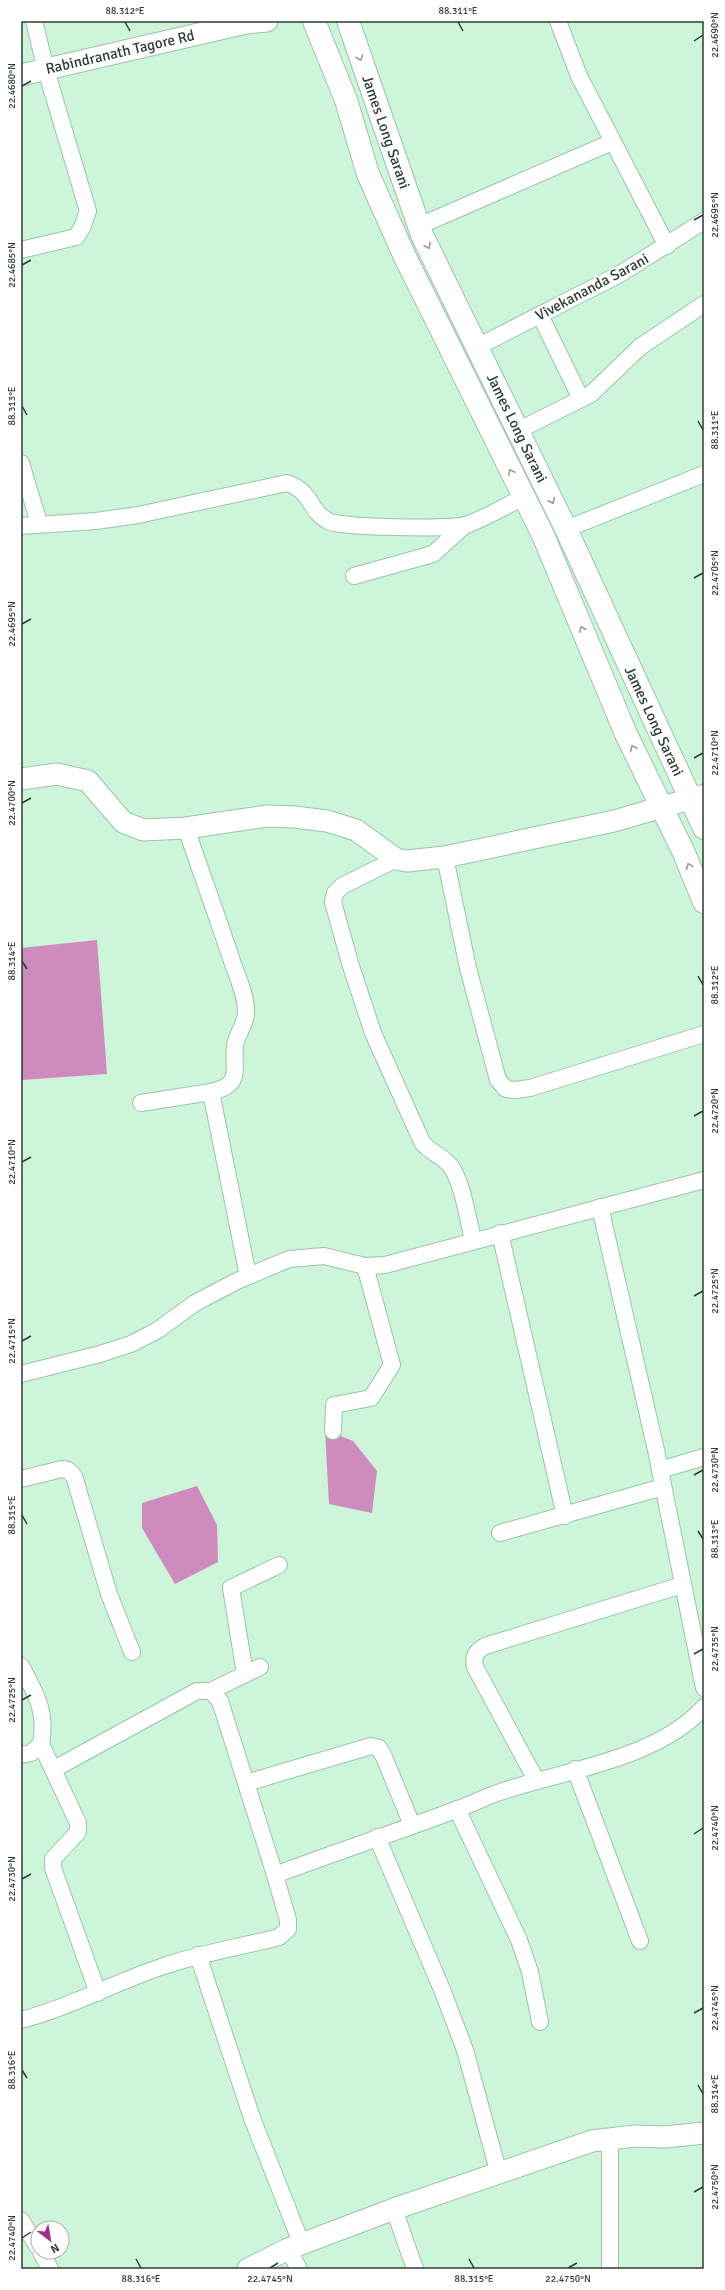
<svg xmlns="http://www.w3.org/2000/svg" width="725" height="2290" viewBox="0 0 725 2290" font-family="Signika,sans-serif">
<rect width="100%" height="100%" fill="#cdf5da"/>
<!-- water -->
<g fill="#ce8bbe">
<path d="M97,940L107,1074L21,1080V948Z"/>
<path d="M325,1430L353,1441L377,1471L372,1513L329,1504Z"/>
<path d="M197,1486L217,1525L218,1562L175,1584L142,1528V1503Z"/>
</g>
<g fill="none" stroke-linecap="round" stroke-linejoin="round">
<defs>
<g id="minor">
<path d="M558,21L579,76L667,246"/>
<path d="M419,226L612,142"/>
<path d="M21,250L76,237L82,228L88,211L46,70L34,21"/>
<path d="M540,315L581,399"/>
<path d="M477,347L620,274L704,221"/>
<path d="M517,431L591,394L640,347L704,304"/>
<path d="M21,463L39,523"/>
<path d="M21,526L96,521L138,515L287,483C313,492 308,510 328,521C340,528 451,529 466,525C486,518 505,506 524,497"/>
<path d="M566,529L704,474"/>
<path d="M354,576L433,554L465,525"/>
<path d="M445,857L468,968L498,1080L506,1089L515,1090L530,1088L704,1034"/>
<path d="M396,859L342,886L335,893L333,902L350,963L373,1033L422,1142C430,1153 444,1156 452,1168C463,1186 468,1219 473,1240"/>
<path d="M211,1092L248,1276"/>
<path d="M141,1103L211,1092C244,1084 232,1070 235,1045C237,1034 245,1025 246,1014C247,997 237,976 232,961C217,916 201,872 186,828"/>
<path d="M600,1207L656,1450L704,1688"/>
<path d="M500,1233L565,1516"/>
<path d="M21,1374L100,1354L131,1344L158,1330L195,1303L237,1281L289,1259L324,1256L365,1266L385,1265L704,1180"/>
<path d="M333,1431L334,1405L371,1398L392,1365L365,1266"/>
<path d="M660,1470L704,1457"/>
<path d="M21,1479L62,1469L68,1470L74,1476L109,1594L132,1652"/>
<path d="M500,1533L663,1487"/>
<path d="M21,1666C36,1694 47,1711 41,1744L31,1753L21,1755"/>
<path d="M245,1674L231,1588L279,1565"/>
<path d="M211,1691L260,1667"/>
<path d="M41,1744L78,1823V1832L53,1859V1868L98,1993"/>
<path d="M54,1769L197,1691H211L220,1701L275,1875"/>
<path d="M575,1769L640,1941"/>
<path d="M536,1780L475,1667C473,1656 475,1652 485,1646L682,1585"/>
<path d="M246,1783L371,1746L379,1748L384,1757L412,1825"/>
<path d="M457,1809L519,1940L530,1972L540,2022"/>
<path d="M377,1837L443,1992L465,2050L499,2174"/>
<path d="M198,1955L252,2118L302,2245"/>
<path d="M21,2020C71,2007 115,1982 164,1966C201,1953 241,1947 279,1937L288,1929V1920L275,1875C336,1852 397,1832 458,1809C472,1804 485,1797 500,1792C564,1770 656,1760 704,1707"/>
<path d="M610,2138V2269"/>
<path d="M394,2209L415,2269"/>
<path d="M21,2220L38,2247"/>
<path d="M288,2249L299,2269"/>
<path d="M41,2252L50,2269"/>
</g>
<g id="tertiary">
<path d="M21,75L246,23L267,21"/>
<path d="M21,779L57,774L88,781L123,822L143,830L186,828L267,816L294,817L327,821L356,830L396,859L407,861L445,857L614,821L704,795"/>
<path d="M248,2269L288,2249L394,2209L592,2141L635,2136L665,2137L704,2133"/>
</g>
<g id="secondary">
<path d="M314,21L346,100L368,174L405,257L543,535L626,734L684,853L704,902"/>
<path d="M348,21L422,235L566,529L704,828"/>
</g>
</defs>
<!-- minor casing -->
<use href="#minor" stroke="#9dc3aa" stroke-width="18"/>
<!-- tertiary casing -->
<use href="#tertiary" stroke="#9dc3aa" stroke-width="23"/>
<!-- secondary casing -->
<use href="#secondary" stroke="#9dc3aa" stroke-width="24"/>
<!-- minor -->
<use href="#minor" stroke="#fff" stroke-width="16"/>
<!-- tertiary -->
<use href="#tertiary" stroke="#fff" stroke-width="21"/>
<!-- secondary -->
<use href="#secondary" stroke="#fff" stroke-width="22"/>
</g>
<!-- one-way arrows -->
<defs><path id="oneway-chevron" d="M-2-3.5L2.5 0L-2 3.5" fill="none" stroke-width="1.6" stroke-linecap="round" stroke-linejoin="round"/></defs>
<g stroke="#969e98">
<use href="#oneway-chevron" transform="translate(360 58) rotate(71)"/>
<use href="#oneway-chevron" transform="translate(428 246) rotate(64)"/>
<use href="#oneway-chevron" transform="translate(511 472) rotate(-117)"/>
<use href="#oneway-chevron" transform="translate(552 501) rotate(64)"/>
<use href="#oneway-chevron" transform="translate(582 629) rotate(-113)"/>
<use href="#oneway-chevron" transform="translate(633 748) rotate(-115)"/>
<use href="#oneway-chevron" transform="translate(689 866) rotate(-112)"/>
</g>
<!-- ticks -->
<path fill="none" stroke="#2d3c32" stroke-width="1.5" d="M125,22L130,31M458,22L463,31M694,41L703,35M22,86L31,81M694,220L703,215M22,265L31,260M22,406L27,415M698,421L703,430M694,578L703,573M22,624L31,619M694,758L703,753M22,803L31,798M22,961L27,969M698,976L703,985M694,1116L703,1111M22,1162L31,1157M694,1296L703,1291M22,1341L31,1336M694,1475L703,1470M22,1515L27,1524M698,1531L703,1539M694,1654L703,1649M22,1700L31,1695M694,1834L703,1828M22,1879L31,1874M694,2013L703,2008M22,2070L27,2078M698,2085L703,2094M694,2192L703,2187M22,2238L31,2232M136,2259L141,2268M469,2259L474,2268M270,2268L278,2263M568,2268L577,2263"/>
<g text-anchor="middle" dominant-baseline="central" stroke-width="4" stroke-linejoin="round" paint-order="stroke">
<!-- street labels -->
<g font-size="15" fill="#2d3c32" stroke="#fff">
<text transform="translate(120 52) rotate(-13)">Rabindranath Tagore Rd</text>
<text transform="translate(386 132) rotate(71)">James Long Sarani</text>
<text transform="translate(592 287) rotate(-28)">Vivekananda Sarani</text>
<text transform="translate(517 428) rotate(64)">James Long Sarani</text>
<text transform="translate(654 721) rotate(65)">James Long Sarani</text>
</g>
</g>
<!-- border -->
<rect width="725" height="2290" fill="none" stroke="#ffffff" stroke-width="44"/>
<!-- north arrow -->
<g transform="translate(50 2240) rotate(149)"><circle r="19" fill="#ffffff" stroke="#abb1ad"/>
<path d="M0-3L7 15L0 10L-7 15Z" fill="#a1308c"/>
<text y="-6" font-size="11" font-weight="bold" text-anchor="middle" fill="#2d3c32">N</text>
</g>
<rect x="22" y="22" width="681" height="2246" fill="none" stroke="#2d3c32" stroke-width="1.5"/>
<g font-size="10" text-anchor="middle" fill="#2d3c32">
<text x="125" y="14">88.312°E</text>
<text x="458" y="14">88.311°E</text>
<text transform="translate(714 35) rotate(-90)" y="4">22.4690°N</text>
<text transform="translate(11 86) rotate(-90)" y="4">22.4680°N</text>
<text transform="translate(714 215) rotate(-90)" y="4">22.4695°N</text>
<text transform="translate(11 265) rotate(-90)" y="4">22.4685°N</text>
<text transform="translate(11 406) rotate(-90)" y="4">88.313°E</text>
<text transform="translate(714 430) rotate(-90)" y="4">88.311°E</text>
<text transform="translate(714 573) rotate(-90)" y="4">22.4705°N</text>
<text transform="translate(11 624) rotate(-90)" y="4">22.4695°N</text>
<text transform="translate(714 753) rotate(-90)" y="4">22.4710°N</text>
<text transform="translate(11 803) rotate(-90)" y="4">22.4700°N</text>
<text transform="translate(11 961) rotate(-90)" y="4">88.314°E</text>
<text transform="translate(714 985) rotate(-90)" y="4">88.312°E</text>
<text transform="translate(714 1111) rotate(-90)" y="4">22.4720°N</text>
<text transform="translate(11 1162) rotate(-90)" y="4">22.4710°N</text>
<text transform="translate(714 1291) rotate(-90)" y="4">22.4725°N</text>
<text transform="translate(11 1341) rotate(-90)" y="4">22.4715°N</text>
<text transform="translate(714 1470) rotate(-90)" y="4">22.4730°N</text>
<text transform="translate(11 1515) rotate(-90)" y="4">88.315°E</text>
<text transform="translate(714 1539) rotate(-90)" y="4">88.313°E</text>
<text transform="translate(714 1649) rotate(-90)" y="4">22.4735°N</text>
<text transform="translate(11 1700) rotate(-90)" y="4">22.4725°N</text>
<text transform="translate(714 1828) rotate(-90)" y="4">22.4740°N</text>
<text transform="translate(11 1879) rotate(-90)" y="4">22.4730°N</text>
<text transform="translate(714 2008) rotate(-90)" y="4">22.4745°N</text>
<text transform="translate(11 2070) rotate(-90)" y="4">88.316°E</text>
<text transform="translate(714 2094) rotate(-90)" y="4">88.314°E</text>
<text transform="translate(714 2187) rotate(-90)" y="4">22.4750°N</text>
<text transform="translate(11 2238) rotate(-90)" y="4">22.4740°N</text>
<text x="141" y="2282">88.316°E</text>
<text x="270" y="2282">22.4745°N</text>
<text x="474" y="2282">88.315°E</text>
<text x="568" y="2282">22.4750°N</text>
</g>
</svg>
